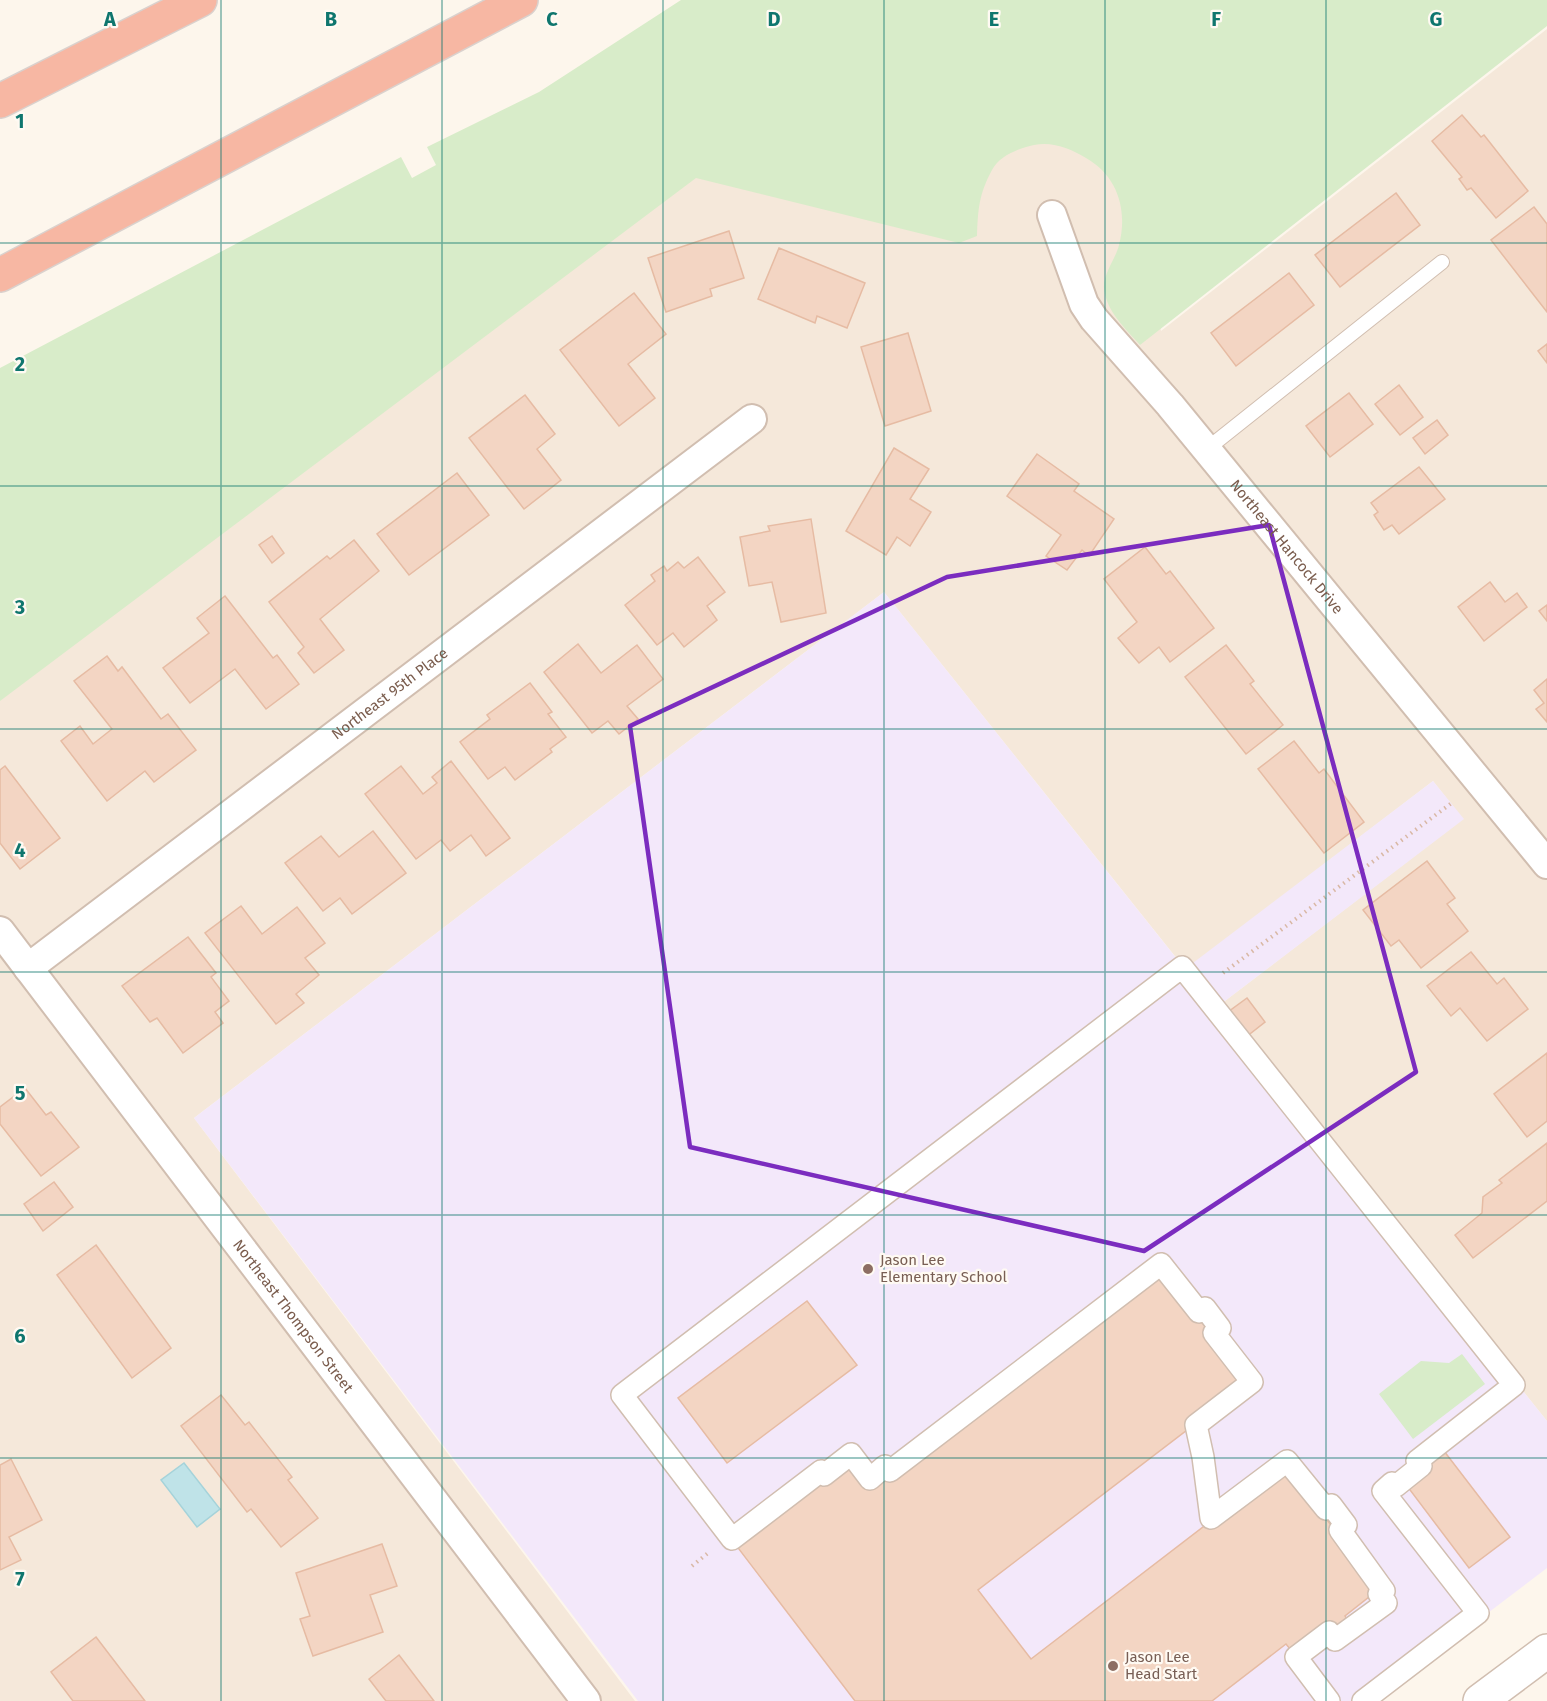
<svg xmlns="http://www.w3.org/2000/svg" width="1547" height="1701" viewBox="0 0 1547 1701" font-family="'Fira Sans',sans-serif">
<rect width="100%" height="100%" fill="#fdf6ec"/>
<!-- residential -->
<path fill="#f5e8da" d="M1547,29V1421L1217,1007L1463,819L1433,781L1186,970L884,592L194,1118L635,1701H0V685L794,90L992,137L1111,144L1135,205L1161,331Z"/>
<!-- education -->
<path fill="#f3e8fa" d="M884,592L1185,969L1433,781L1464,819L1217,1007L1547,1421V1568L1372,1701H638L194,1118Z"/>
<!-- green -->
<g fill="#d8ecc9">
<path d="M681,0H1547V26L1140,345C1125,328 1106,311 1104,288C1103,274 1116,258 1119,245C1128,211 1118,176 1086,158C1071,149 1053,141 1034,145C1020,148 1000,155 992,170C979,194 978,209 977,236L959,243L696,178L0,701V368L401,157L412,178L436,165L427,147L539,92Z"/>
<path d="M1462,1354L1485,1384L1413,1439L1379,1394L1421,1361L1449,1363Z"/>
</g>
<!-- water -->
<path fill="#bfe3e8" stroke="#a5d3da" stroke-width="1.5" d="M184,1463L220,1509L197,1527L161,1480Z"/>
<!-- building -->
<g fill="#f3d5c3" stroke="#e6bba3" stroke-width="1.5">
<path d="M1462,115L1481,137L1484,135L1528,191L1496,218L1471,188L1467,190L1459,179L1462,177L1432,141Z"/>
<path d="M1396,193L1420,225L1340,287L1315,255Z"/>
<path d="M1534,207L1547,224V312L1491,240Z"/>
<path d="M729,231L744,278L710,289L712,296L666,312L648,258Z"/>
<path d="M779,248L865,283L847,328L817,316L815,323L758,299Z"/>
<path d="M1289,273L1314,305L1236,366L1211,333Z"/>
<path d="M634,293L666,334L628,364L655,398L619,426L560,350Z"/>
<path d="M908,333L931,411L885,426L861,347Z"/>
<path d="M1547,344V363L1538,351Z"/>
<path d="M1399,385L1423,417L1400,435L1375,404Z"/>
<path d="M1349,393L1373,424L1330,457L1306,426Z"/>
<path d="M525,395L555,434L537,449L561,480L524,509L469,438Z"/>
<path d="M1437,420L1448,435L1425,454L1413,438Z"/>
<path d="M894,448L929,469L910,499L931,512L910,546L897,537L886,555L846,531Z"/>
<path d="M1037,454L1079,484L1074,491L1114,519L1089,556L1082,550L1067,570L1046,556L1061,535L1007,496Z"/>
<path d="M1419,467L1445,499L1399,534L1392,525L1384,530L1374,515L1378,512L1371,503Z"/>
<path d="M457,473L489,515L409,575L377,534Z"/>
<path d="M811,519L826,613L781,622L772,582L749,586L740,537L770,531L768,526Z"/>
<path d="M272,536L284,553L272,563L259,545Z"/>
<path d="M354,540L379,571L320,619L344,650L314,673L298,653L304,647L269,602L327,556L330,559Z"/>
<path d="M1145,547L1166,574L1170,571L1214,628L1170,662L1159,647L1139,663L1118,638L1137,622L1104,579Z"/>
<path d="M698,557L725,592L707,606L717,620L684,647L673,633L657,645L625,605L655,581L651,575L664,566L667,571L678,562L684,568Z"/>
<path d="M1490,582L1505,602L1517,593L1527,607L1484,641L1458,607Z"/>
<path d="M225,596L273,658L277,655L299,684L266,709L235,669L190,703L163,668L209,633L197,618Z"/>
<path d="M1547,605V621L1539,611Z"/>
<path d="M578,644L601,673L637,645L663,679L627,706L638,719L619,734L608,721L592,733L544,672Z"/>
<path d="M1226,645L1254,681L1250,684L1283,725L1246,754L1185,677Z"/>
<path d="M107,656L118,671L122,667L161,719L168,714L196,750L154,782L145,771L107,801L61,741L80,726L93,744L112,729L74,681Z"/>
<path d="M1547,679V722L1536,709L1544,703L1534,690Z"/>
<path d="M530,683L552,712L548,714L566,737L550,749L552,752L515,780L505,767L488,779L460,742L490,719L487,715Z"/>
<path d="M1294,741L1319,773L1324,769L1364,822L1324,853L1258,769Z"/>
<path d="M451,761L510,838L486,856L471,835L450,851L441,840L416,859L365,794L401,766L423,794L437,783L432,777Z"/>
<path d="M5,766L60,838L20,869L0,843V770Z"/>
<path d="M373,831L406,873L352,914L340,898L323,911L285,863L321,836L339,857Z"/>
<path d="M1427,861L1455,898L1447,904L1468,931L1421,968L1399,940L1391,946L1363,910Z"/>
<path d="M241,906L262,934L297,907L325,943L305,958L319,975L296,994L304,1003L276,1024L205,933Z"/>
<path d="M188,937L216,973L211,977L229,1001L215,1012L223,1023L183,1053L157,1018L150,1022L122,986Z"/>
<path d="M1471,952L1497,984L1504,978L1528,1009L1487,1041L1460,1008L1451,1016L1427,986Z"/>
<path d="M1247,998L1265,1022L1246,1037L1228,1012Z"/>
<path d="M1547,1053V1121L1527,1137L1494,1094Z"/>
<path d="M25,1088L46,1115L51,1112L79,1147L41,1176L0,1124V1107Z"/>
<path d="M1547,1143V1201L1473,1258L1455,1235L1482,1213L1483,1197L1502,1183L1499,1180Z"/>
<path d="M54,1182L73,1207L43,1231L24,1204Z"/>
<path d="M96,1245L171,1348L132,1378L57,1275Z"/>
<path d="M1161,1265L1251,1381L978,1590L1031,1659L1285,1464L1379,1589L1345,1616L1348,1621L1295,1655L1286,1644L1212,1701H855L732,1540L851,1455L870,1479Z"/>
<path d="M807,1301L857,1365L727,1463L678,1398Z"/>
<path d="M221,1395L245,1425L249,1422L292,1477L288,1480L318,1518L281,1547L251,1509L247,1512L181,1426Z"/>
<path d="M1444,1451L1510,1537L1469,1568L1404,1482Z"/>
<path d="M11,1459L42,1520L9,1537L21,1560L0,1570V1465Z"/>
<path d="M382,1544L397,1586L370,1595L383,1632L313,1656L300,1619L310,1616L296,1573Z"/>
<path d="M96,1637L145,1701H73L51,1672Z"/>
<path d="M399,1655L434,1701H386L369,1679Z"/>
</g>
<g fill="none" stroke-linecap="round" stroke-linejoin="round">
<defs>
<path id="service" d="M1207,449L1442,262"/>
<path id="pedestrian" d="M1329,1701L1296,1657L1329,1632L1335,1640L1386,1603L1379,1594L1384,1591L1340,1530L1346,1525L1331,1505L1326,1509L1287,1461L1211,1518L1203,1457L1196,1425L1252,1382L1214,1333L1220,1328L1205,1308L1199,1312L1161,1264L890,1471L885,1466L870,1479L851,1454L824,1475L821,1471L732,1539L622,1395L1182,967L1514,1385L1417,1461L1421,1466L1396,1486L1392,1483L1383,1491L1478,1613L1363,1701"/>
<g id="minor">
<path id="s1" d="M1052,215L1084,304L1094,319L1170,405L1547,864"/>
<path id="s2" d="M0,931L586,1701"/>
<path id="s3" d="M28,968L752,419"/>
</g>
<path id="tertiary" d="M1480,1701L1547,1651"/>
<g id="motorway">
<path d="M0,101L200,0"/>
<path d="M0,275L521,0"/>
</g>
</defs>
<!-- service casing -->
<use href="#service" stroke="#d1beb0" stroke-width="16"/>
<!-- pedestrian casing -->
<use href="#pedestrian" stroke="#d1beb0" stroke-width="24"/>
<!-- minor casing -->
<use href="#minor" stroke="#d1beb0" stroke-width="32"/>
<!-- tertiary casing -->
<use href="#tertiary" stroke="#d1beb0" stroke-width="36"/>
<!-- motorway casing -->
<use href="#motorway" stroke="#dad1cd" stroke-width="36"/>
<!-- path -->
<g stroke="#d9b8a5" stroke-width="4" stroke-dasharray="1.5 4.5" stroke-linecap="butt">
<path d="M1223,973L1453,802"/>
<path d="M692,1566L708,1553"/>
</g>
<!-- service -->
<use href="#service" stroke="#fff" stroke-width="14"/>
<!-- pedestrian -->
<use href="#pedestrian" stroke="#fff" stroke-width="21"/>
<!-- minor -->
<use href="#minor" stroke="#fff" stroke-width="28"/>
<!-- tertiary -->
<use href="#tertiary" stroke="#fff" stroke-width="33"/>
<!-- motorway -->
<use href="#motorway" stroke="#f7b7a3" stroke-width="33"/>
</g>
<!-- marked area -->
<path fill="none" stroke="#7b2cbf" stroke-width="4.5" stroke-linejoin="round" d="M1269,525L1416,1072L1144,1251L690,1147L630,726L947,577Z"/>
<!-- grid -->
<path fill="none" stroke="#0f766e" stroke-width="1.5" stroke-opacity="0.55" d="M221,0V1701M442,0V1701M663,0V1701M884,0V1701M1105,0V1701M1326,0V1701M0,243H1547M0,486H1547M0,729H1547M0,972H1547M0,1215H1547M0,1458H1547"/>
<!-- markers -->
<g fill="#8d6e63" stroke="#fffaf3" stroke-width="2">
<circle cx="868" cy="1269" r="6"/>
<circle cx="1113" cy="1666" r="6"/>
</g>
<g text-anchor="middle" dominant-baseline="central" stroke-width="4.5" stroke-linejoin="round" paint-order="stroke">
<!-- street labels -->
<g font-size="15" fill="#7a5c4d" stroke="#fffaf3">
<text stroke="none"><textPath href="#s1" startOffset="411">Northeast Hancock Drive</textPath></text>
<text stroke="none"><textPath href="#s3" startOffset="454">Northeast 95th Place</textPath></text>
<text stroke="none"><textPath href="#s2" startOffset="484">Northeast Thompson Street</textPath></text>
</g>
<!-- education labels -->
<g font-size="15" fill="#785e54" stroke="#fffaf3" text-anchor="start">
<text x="880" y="1260">Jason Lee<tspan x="880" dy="17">Elementary School</tspan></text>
<text x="1125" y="1657">Jason Lee<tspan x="1125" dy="17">Head Start</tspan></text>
</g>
</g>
<g font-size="20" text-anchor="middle" font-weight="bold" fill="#0f766e" stroke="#fffaf3" stroke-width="4.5" stroke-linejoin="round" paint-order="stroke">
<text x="110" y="26">A</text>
<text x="331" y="26">B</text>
<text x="552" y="26">C</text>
<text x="774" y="26">D</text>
<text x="994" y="26">E</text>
<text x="1216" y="26">F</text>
<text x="1436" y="26">G</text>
<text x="20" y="128">1</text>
<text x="20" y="371">2</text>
<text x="20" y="614">3</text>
<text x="20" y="857">4</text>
<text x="20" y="1100">5</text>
<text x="20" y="1343">6</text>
<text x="20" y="1586">7</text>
</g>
</svg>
